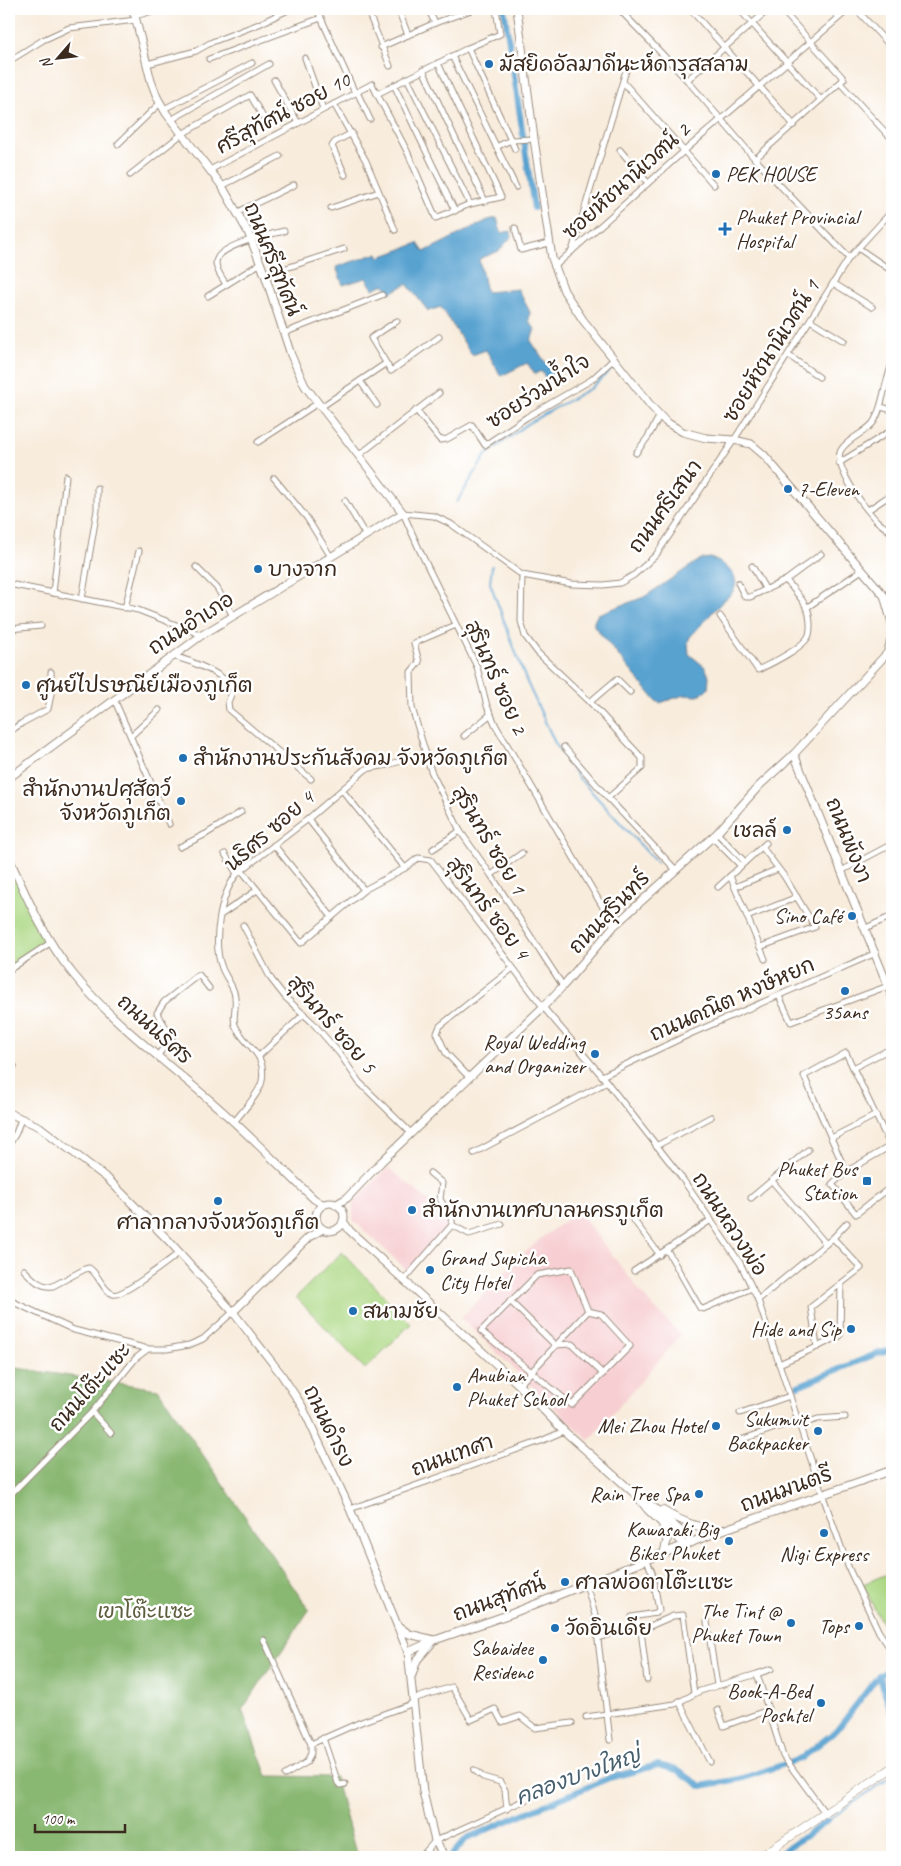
<svg xmlns="http://www.w3.org/2000/svg" width="901" height="1866" viewBox="0 0 901 1866" font-family="Caveat,'Playpen Sans Thai',sans-serif">
<rect width="100%" height="100%" fill="#fff"/>
<filter id="ink" filterUnits="userSpaceOnUse"><feTurbulence type="fractalNoise" baseFrequency=".02" numOctaves="2"/><feDisplacementMap in="SourceGraphic" scale="10" xChannelSelector="R" yChannelSelector="G"/><feConvolveMatrix kernelMatrix="1 2 1 2 8 2 1 2 1" color-interpolation-filters="sRGB"/></filter>
<filter id="wash" filterUnits="userSpaceOnUse"><feTurbulence type="fractalNoise" baseFrequency=".0096" numOctaves="4" result="noise"/><feDisplacementMap in="SourceGraphic" scale="20" xChannelSelector="R" yChannelSelector="G"/><feGaussianBlur stdDeviation="1.12" result="paint"/><feColorMatrix in="noise" values="0 0 0 0 0 0 0 0 0 0 0 0 0 0 0 0 0 1.4 0 .05"/><feComposite in="paint" operator="in"/></filter>
<g filter="url(#wash)">
<rect width="100%" height="100%" fill="#f8ecdc"/>
<!-- built -->
<g fill="#f7cfd2">
<path d="M388,1167L443,1213L449,1223L444,1232L409,1272L353,1220V1203Z"/>
<path d="M578,1211L646,1299L681,1335L589,1441L461,1318L516,1261L540,1239Z"/>
</g>
<!-- green -->
<g fill="#acd884" stroke="#748151">
<path d="M9,863L46,943L9,968Z"/>
<path d="M342,1252L411,1324L365,1369L296,1297Z"/>
<path d="M887,1574L892,1585V1640L879,1618L863,1584Z"/>
</g>
<!-- forest -->
<path fill="#89b872" stroke="#627148" d="M9,1367L158,1389L309,1610L242,1710L267,1776L335,1777L357,1857H9Z"/>
<!-- water -->
<g fill="#59a2d0" stroke="#4a6677">
<path d="M497,218L501,233L511,231V237L499,251L479,259L486,292L518,289L530,312L529,321L535,329L531,341L556,378L549,383L541,371L535,374L527,363L501,376L486,350L472,355L441,307L428,311L407,284L390,293L384,284L373,289L366,278L343,285L336,267L378,253L380,257L418,243L424,252L488,220Z"/>
<path d="M711,558C732,567 748,584 723,601L690,637L688,642L689,654L705,667L709,676L708,689L698,696L684,695L660,703L656,701L594,626V621L598,614L644,597L701,559Z"/>
</g>
<g fill="none" stroke-linecap="round" stroke-linejoin="round">
<!-- stream -->
<g stroke="#59a2d0" stroke-width="2">
<path d="M457,502L486,455L527,424L591,388L614,367"/>
<path d="M492,566L490,583L526,680L555,743L578,777L657,863"/>
<path d="M827,1821L892,1776"/>
</g>
<!-- canal -->
<g stroke="#59a2d0" stroke-width="6">
<path d="M504,9L534,208"/>
<path d="M798,1386L876,1354L892,1350"/>
<path d="M879,1675L892,1714"/>
<path d="M450,1857L467,1838L609,1778L658,1765L677,1770L701,1786L740,1779L800,1759L837,1730L879,1675L892,1669"/>
<path d="M775,1857L827,1821"/>
</g>
</g>
</g>
<g filter="url(#ink)">
<g fill="none" stroke-linecap="round" stroke-linejoin="round">
<defs>
<g id="street">
<path d="M317,9L355,93"/>
<path d="M367,9L390,66"/>
<path d="M398,9L408,35"/>
<path d="M428,9L435,23"/>
<path d="M619,9L687,80L755,159L849,258"/>
<path d="M690,9L794,125"/>
<path d="M739,9L821,100"/>
<path d="M831,9L839,17"/>
<path d="M856,9L892,48"/>
<path d="M135,16L160,9"/>
<path d="M381,47L435,23L474,9"/>
<path d="M468,48L515,149"/>
<path d="M452,56L516,187"/>
<path d="M305,58L323,109"/>
<path d="M209,59L321,18"/>
<path d="M9,61L43,40L69,28L136,20"/>
<path d="M147,64L196,51L212,42L259,24L290,9"/>
<path d="M423,70L485,201"/>
<path d="M407,78L470,204"/>
<path d="M274,80L298,123"/>
<path d="M687,80L769,9"/>
<path d="M624,83L714,185"/>
<path d="M840,83L888,135"/>
<path d="M394,85L455,211"/>
<path d="M357,92L370,119"/>
<path d="M377,94L407,151L436,218L470,204L501,197L438,63"/>
<path d="M334,104L366,161L395,230"/>
<path d="M164,109L252,63"/>
<path d="M171,120L269,64"/>
<path d="M118,144L160,103"/>
<path d="M496,147L511,140L534,139"/>
<path d="M620,150L648,183"/>
<path d="M755,159L844,79L781,9"/>
<path d="M210,170L372,84L377,94L468,48L500,34L496,9"/>
<path d="M130,175L182,134L250,95L263,117"/>
<path d="M345,175L332,146L335,142L352,133"/>
<path d="M222,186L280,156"/>
<path d="M331,208L379,192"/>
<path d="M238,212L294,185"/>
<path d="M515,228L521,250L549,243"/>
<path d="M858,248L892,271"/>
<path d="M572,251L627,67"/>
<path d="M554,267L683,152L849,9"/>
<path d="M265,275L344,249"/>
<path d="M833,283L872,307"/>
<path d="M226,284C222,278 216,270 216,263C216,245 269,235 284,231"/>
<path d="M208,296L261,263"/>
<path d="M810,320L844,341"/>
<path d="M397,321L371,338L391,371L439,337"/>
<path d="M284,333L382,295"/>
<path d="M788,355L819,377"/>
<path d="M892,365C884,382 883,409 873,423C864,434 848,438 841,450C832,465 864,507 875,519C880,525 888,528 892,534"/>
<path d="M360,381L377,405"/>
<path d="M321,407L385,364"/>
<path d="M881,407L892,410"/>
<path d="M416,410L440,440L447,439L472,425L485,445L527,417L591,380L614,359"/>
<path d="M258,442L318,403"/>
<path d="M636,453L648,437L660,415"/>
<path d="M359,455L439,393"/>
<path d="M839,463L892,430"/>
<path d="M274,478L307,518L331,557"/>
<path d="M345,501L366,536"/>
<path d="M868,510L892,494"/>
<path d="M752,566L766,590"/>
<path d="M196,567L217,588L233,616"/>
<path d="M522,575L521,621L525,636L538,653L590,702L642,758V768L608,798L676,870"/>
<path d="M786,580L821,554"/>
<path d="M9,584L138,610L202,635"/>
<path d="M53,593L66,476"/>
<path d="M82,599L97,510V488"/>
<path d="M125,608L139,551"/>
<path d="M806,608L862,570"/>
<path d="M720,616L758,670C770,664 804,648 809,635C811,628 810,615 807,608C802,598 792,588 786,580L750,597H745L738,583"/>
<path d="M456,625L414,643L419,662L411,672L412,708L431,771L460,831L491,875L563,986"/>
<path d="M9,629L41,626"/>
<path d="M173,656C188,660 227,674 233,690L228,702L229,710L311,779"/>
<path d="M114,699L169,824"/>
<path d="M590,702L617,679L630,692"/>
<path d="M9,732L22,723L48,709L51,694V672"/>
<path d="M131,736L159,710"/>
<path d="M464,736L491,714"/>
<path d="M564,747L608,798"/>
<path d="M342,790L405,868"/>
<path d="M308,819L364,890"/>
<path d="M717,833L745,862"/>
<path d="M712,837L741,866"/>
<path d="M274,845L332,917"/>
<path d="M180,847L206,834L241,812"/>
<path d="M433,849L460,831"/>
<path d="M225,854L237,874"/>
<path d="M843,870L892,844"/>
<path d="M242,871L301,943L364,890L405,868L418,858L431,860L543,1007L602,1076L679,1174L740,1263L758,1300L824,1499L849,1569L879,1632L892,1651"/>
<path d="M491,875L522,853"/>
<path d="M730,876L765,959"/>
<path d="M718,887L766,843"/>
<path d="M735,887L778,869"/>
<path d="M222,914L257,890"/>
<path d="M747,917L797,897"/>
<path d="M243,925L271,979L286,998L312,1022L340,1054L359,1082L411,1133"/>
<path d="M614,926L496,726L487,706L477,667L420,551L403,513L434,516L451,524L522,575L572,584L603,585L620,583L634,575L656,555L734,440L849,258L892,211"/>
<path d="M866,928L892,916"/>
<path d="M760,947L815,927L784,876L762,847"/>
<path d="M9,970L50,943"/>
<path d="M779,996L791,1022L888,986"/>
<path d="M158,1055L172,1037L157,1013L164,1002L197,976L199,975L209,988"/>
<path d="M259,1056L304,1014"/>
<path d="M9,1061L14,1066"/>
<path d="M853,1068L892,1048"/>
<path d="M602,1076L690,1034L876,953"/>
<path d="M469,1077L446,1053L437,1033L440,1026L513,968"/>
<path d="M234,1122C242,1112 260,1093 262,1081C267,1052 244,1046 235,1025C232,1016 238,1003 234,992C231,983 225,976 222,968C212,943 220,895 237,874L308,819L366,769L387,765L426,754"/>
<path d="M831,1138L876,1115"/>
<path d="M9,1145L16,1133L21,1119"/>
<path d="M892,1145L846,1172L832,1184L856,1214L892,1186"/>
<path d="M656,1146L711,1117"/>
<path d="M474,1153L607,1082"/>
<path d="M846,1172L804,1076L846,1053L892,1149"/>
<path d="M772,1181L826,1244"/>
<path d="M751,1198L808,1150"/>
<path d="M629,1214L660,1255"/>
<path d="M452,1225L469,1234L502,1224"/>
<path d="M833,1238L861,1268L811,1307L817,1347L840,1336L841,1284"/>
<path d="M667,1250L700,1308L703,1309L752,1288"/>
<path d="M571,1269L588,1311L601,1314L630,1346L572,1405L481,1331L537,1275Z"/>
<path d="M24,1270C32,1278 40,1288 53,1286L85,1269L89,1268C99,1274 102,1290 113,1294C122,1298 169,1260 179,1253"/>
<path d="M634,1271L711,1220"/>
<path d="M404,1280L452,1225V1220L440,1199L442,1183L430,1173"/>
<path d="M9,1300L74,1330L148,1349H167L189,1345L203,1339L233,1312"/>
<path d="M758,1300L833,1238L847,1223"/>
<path d="M510,1301L555,1345L572,1344L603,1374"/>
<path d="M779,1364L817,1347"/>
<path d="M519,1385L588,1311"/>
<path d="M92,1412L111,1433"/>
<path d="M740,1413L790,1396"/>
<path d="M800,1425L818,1419L845,1417"/>
<path d="M735,1442L798,1420"/>
<path d="M9,1496L92,1412L136,1358L148,1349"/>
<path d="M350,1509L541,1441L564,1431"/>
<path d="M586,1584L595,1615L610,1740"/>
<path d="M632,1617L656,1613L659,1610L652,1572L646,1559"/>
<path d="M707,1622L717,1685"/>
<path d="M641,1630L647,1680"/>
<path d="M598,1638L617,1632L641,1630L673,1616L683,1615L694,1693"/>
<path d="M264,1640L311,1744V1753L307,1762L285,1775"/>
<path d="M757,1674L771,1669"/>
<path d="M413,1699L452,1687L471,1720L495,1709L502,1722L520,1716L535,1728L572,1723"/>
<path d="M679,1701L710,1762"/>
<path d="M718,1710L724,1726L768,1710"/>
<path d="M586,1717L675,1704L700,1691L757,1674L783,1756L825,1813"/>
<path d="M323,1738L338,1783L340,1785L345,1784"/>
<path d="M311,1744L361,1722L414,1703"/>
<path d="M474,1770L483,1777L500,1782L505,1790L507,1809"/>
<path d="M421,1857L435,1841L551,1788"/>
</g>
<g id="secondary">
<path d="M517,9L534,139L552,258L564,291L583,320L651,406L666,422L683,432L706,438L734,440L751,444L764,455L892,605"/>
<path d="M885,599L892,623"/>
<path d="M888,651L892,636"/>
<path d="M794,754L892,996"/>
<path d="M9,778L202,635L403,513L305,386L291,355L265,275L248,232L222,186L166,113L157,97L151,81L135,16L131,9"/>
<path d="M9,858C27,898 45,940 73,974C111,1021 161,1058 206,1097C244,1129 278,1165 314,1199L324,1205"/>
<path d="M9,1113L40,1127L108,1179L169,1241L233,1312L281,1374L302,1406L350,1509L408,1652L423,1792L435,1841L445,1857"/>
<circle cx="330" cy="1217" r="14"/>
<path d="M335,1205L347,1198L381,1162L543,1007L563,986L614,926L717,833L759,786L794,754L892,648"/>
<path d="M343,1221L350,1231L519,1385L564,1431L635,1494L650,1504L693,1542"/>
<path d="M233,1312L309,1237L323,1229"/>
<path d="M640,1500L648,1510L685,1545"/>
<path d="M662,1510C680,1521 698,1528 719,1531"/>
<path d="M663,1526L667,1541L664,1552"/>
<path d="M398,1626L409,1634L434,1640"/>
<path d="M408,1652L435,1640L513,1613L720,1531L892,1470"/>
<path d="M412,1675L417,1660L431,1644"/>
</g>
<path id="primary" d="M760,1857L892,1768"/>
</defs>
<!-- street casing -->
<use href="#street" stroke="#9a8b7d" stroke-width="7"/>
<!-- secondary casing -->
<use href="#secondary" stroke="#9a8b7d" stroke-width="9"/>
<!-- primary casing -->
<use href="#primary" stroke="#9a8b7d" stroke-width="9"/>
<!-- street -->
<use href="#street" stroke="#fff" stroke-width="5"/>
<!-- secondary -->
<use href="#secondary" stroke="#fff" stroke-width="7"/>
<!-- primary -->
<use href="#primary" stroke="#fff" stroke-width="8"/>
</g>
</g>
<!-- markers -->
<g fill="#1f6fb2" stroke="#fff" stroke-width="2">
<circle cx="489" cy="64" r="5"/>
<circle cx="716" cy="174" r="5"/>
<path d="M722.5 221.5h5v5h5v5h-5v5h-5v-5h-5v-5h5z"/>
<circle cx="788" cy="489" r="5"/>
<circle cx="258" cy="569" r="5"/>
<circle cx="26" cy="685" r="5"/>
<circle cx="183" cy="758" r="5"/>
<circle cx="181" cy="801" r="5"/>
<circle cx="787" cy="830" r="5"/>
<circle cx="852" cy="916" r="5"/>
<circle cx="845" cy="991" r="5"/>
<circle cx="595" cy="1054" r="5"/>
<rect x="862" y="1176" width="10" height="10" rx="2.5"/>
<circle cx="218" cy="1201" r="5"/>
<circle cx="412" cy="1210" r="5"/>
<circle cx="430" cy="1270" r="5"/>
<circle cx="353" cy="1311" r="5"/>
<circle cx="851" cy="1329" r="5"/>
<circle cx="457" cy="1387" r="5"/>
<circle cx="716" cy="1426" r="5"/>
<circle cx="818" cy="1431" r="5"/>
<circle cx="699" cy="1494" r="5"/>
<circle cx="824" cy="1533" r="5"/>
<circle cx="729" cy="1541" r="5"/>
<circle cx="565" cy="1582" r="5"/>
<circle cx="791" cy="1623" r="5"/>
<circle cx="859" cy="1626" r="5"/>
<circle cx="555" cy="1628" r="5"/>
<circle cx="543" cy="1660" r="5"/>
<circle cx="821" cy="1703" r="5"/>
</g>
<g text-anchor="middle" dominant-baseline="central" stroke-width="5" stroke-linejoin="round" paint-order="stroke">
<!-- poi labels -->
<g font-size="21" fill="#3b2a1e" stroke="#fff" text-anchor="end">
<text x="499" y="64" text-anchor="start">มัสยิดอัลมาดีนะห์ดารุสสลาม</text>
<text x="726" y="174" text-anchor="start">PEK HOUSE</text>
<text x="736" y="217" text-anchor="start">Phuket Provincial<tspan x="736" dy="24">Hospital</tspan></text>
<text x="798" y="489" text-anchor="start">7-Eleven</text>
<text x="268" y="569" text-anchor="start">บางจาก</text>
<text x="36" y="685" text-anchor="start">ศูนย์ไปรษณีย์เมืองภูเก็ต</text>
<text x="193" y="758" text-anchor="start">สำนักงานประกันสังคม จังหวัดภูเก็ต</text>
<text x="171" y="789">สำนักงานปศุสัตว์<tspan x="171" dy="24">จังหวัดภูเก็ต</tspan></text>
<text x="777" y="830">เชลล์</text>
<text x="842" y="916">Sino Café</text>
<text x="845" y="1012" text-anchor="middle">35ans</text>
<text x="585" y="1042">Royal Wedding<tspan x="585" dy="24">and Organizer</tspan></text>
<text x="857" y="1169">Phuket Bus<tspan x="857" dy="24">Station</tspan></text>
<text x="422" y="1210" text-anchor="start">สำนักงานเทศบาลนครภูเก็ต</text>
<text x="218" y="1222" text-anchor="middle">ศาลากลางจังหวัดภูเก็ต</text>
<text x="440" y="1258" text-anchor="start">Grand Supicha<tspan x="440" dy="24">City Hotel</tspan></text>
<text x="363" y="1311" text-anchor="start">สนามชัย</text>
<text x="841" y="1329">Hide and Sip</text>
<text x="467" y="1375" text-anchor="start">Anubian<tspan x="467" dy="24">Phuket School</tspan></text>
<text x="808" y="1419">Sukumvit<tspan x="808" dy="24">Backpacker</tspan></text>
<text x="706" y="1426">Mei Zhou Hotel</text>
<text x="689" y="1494">Rain Tree Spa</text>
<text x="719" y="1529">Kawasaki Big<tspan x="719" dy="24">Bikes Phuket</tspan></text>
<text x="824" y="1554" text-anchor="middle">Nigi Express</text>
<text x="575" y="1582" text-anchor="start">ศาลพ่อตาโต๊ะแซะ</text>
<text x="781" y="1611">The Tint @<tspan x="781" dy="24">Phuket Town</tspan></text>
<text x="849" y="1626">Tops</text>
<text x="565" y="1628" text-anchor="start">วัดอินเดีย</text>
<text x="533" y="1648">Sabaidee<tspan x="533" dy="24">Residenc</tspan></text>
<text x="811" y="1691">Book-A-Bed<tspan x="811" dy="24">Poshtel</tspan></text>
</g>
<!-- street labels -->
<g font-size="21" fill="#3b2a1e" stroke="#fff">
<text transform="translate(283 113) rotate(-28)">ศรีสุทัศน์ ซอย 10</text>
<text transform="translate(626 181) rotate(-42)">ซอยหัชนานิเวศน์ 2</text>
<text transform="translate(273 259) rotate(68)">ถนนศรีสุทัศน์</text>
<text transform="translate(771 351) rotate(-58)">ซอยหัชนานิเวศน์ 1</text>
<text transform="translate(538 391) rotate(-33)">ซอยร่วมน้ำใจ</text>
<text transform="translate(665 506) rotate(-54)">ถนนศรีเสนา</text>
<text transform="translate(191 623) rotate(-33)">ถนนอำเภอ</text>
<text transform="translate(496 677) rotate(66)">สุรินทร์ ซอย 2</text>
<text transform="translate(269 831) rotate(-41)">นริศร ซอย 4</text>
<text transform="translate(489 840) rotate(59)">สุรินทร์ ซอย 1</text>
<text transform="translate(849 840) rotate(68)">ถนนพังงา</text>
<text transform="translate(488 908) rotate(53)">สุรินทร์ ซอย 4</text>
<text transform="translate(609 912) rotate(-46)">ถนนสุรินทร์</text>
<text transform="translate(732 999) rotate(-24)">ถนนคณิต หงษ์หยก</text>
<text transform="translate(332 1024) rotate(49)">สุรินทร์ ซอย 5</text>
<text transform="translate(155 1029) rotate(42)">ถนนนริศร</text>
<text transform="translate(730 1224) rotate(57)">ถนนหลวงพ่อ</text>
<text transform="translate(90 1387) rotate(-48)">ถนนโต๊ะแซะ</text>
<text transform="translate(329 1426) rotate(64)">ถนนดำรง</text>
<text transform="translate(452 1455) rotate(-20)">ถนนเทศา</text>
<text transform="translate(786 1489) rotate(-20)">ถนนมนตรี</text>
<text transform="translate(499 1598) rotate(-20)">ถนนสุทัศน์</text>
</g>
<!-- park labels -->
<g font-size="21" fill="#5d5e3d" stroke="#fff">
<text x="145" y="1611">เขาโต๊ะแซะ</text>
</g>
<!-- water labels -->
<g font-size="22" font-style="italic" fill="#48606e" stroke="#fff">
<text transform="translate(578 1776) rotate(-20)">คลองบางใหญ่</text>
</g>
</g>
<!-- margin -->
<rect width="901" height="1866" fill="none" stroke="#fff" stroke-width="30"/>
<!-- north arrow -->
<g transform="translate(58 58) rotate(242)" stroke="#ffffff" stroke-width="4" paint-order="stroke">
<path d="M0-4L9 19L0 12L-9 19Z" fill="#3b2a1e"/>
<text y="-8" font-size="14" font-weight="bold" text-anchor="middle" fill="#3b2a1e">N</text>
</g>
<!-- scale -->
<path d="M35 1824v8h90v-8" fill="none" stroke="#3b2a1e" stroke-width="2.5"/>
<text x="42" y="1824" font-size="15" fill="#3b2a1e" stroke="#ffffff" stroke-width="4" paint-order="stroke">100 m</text>
</svg>
